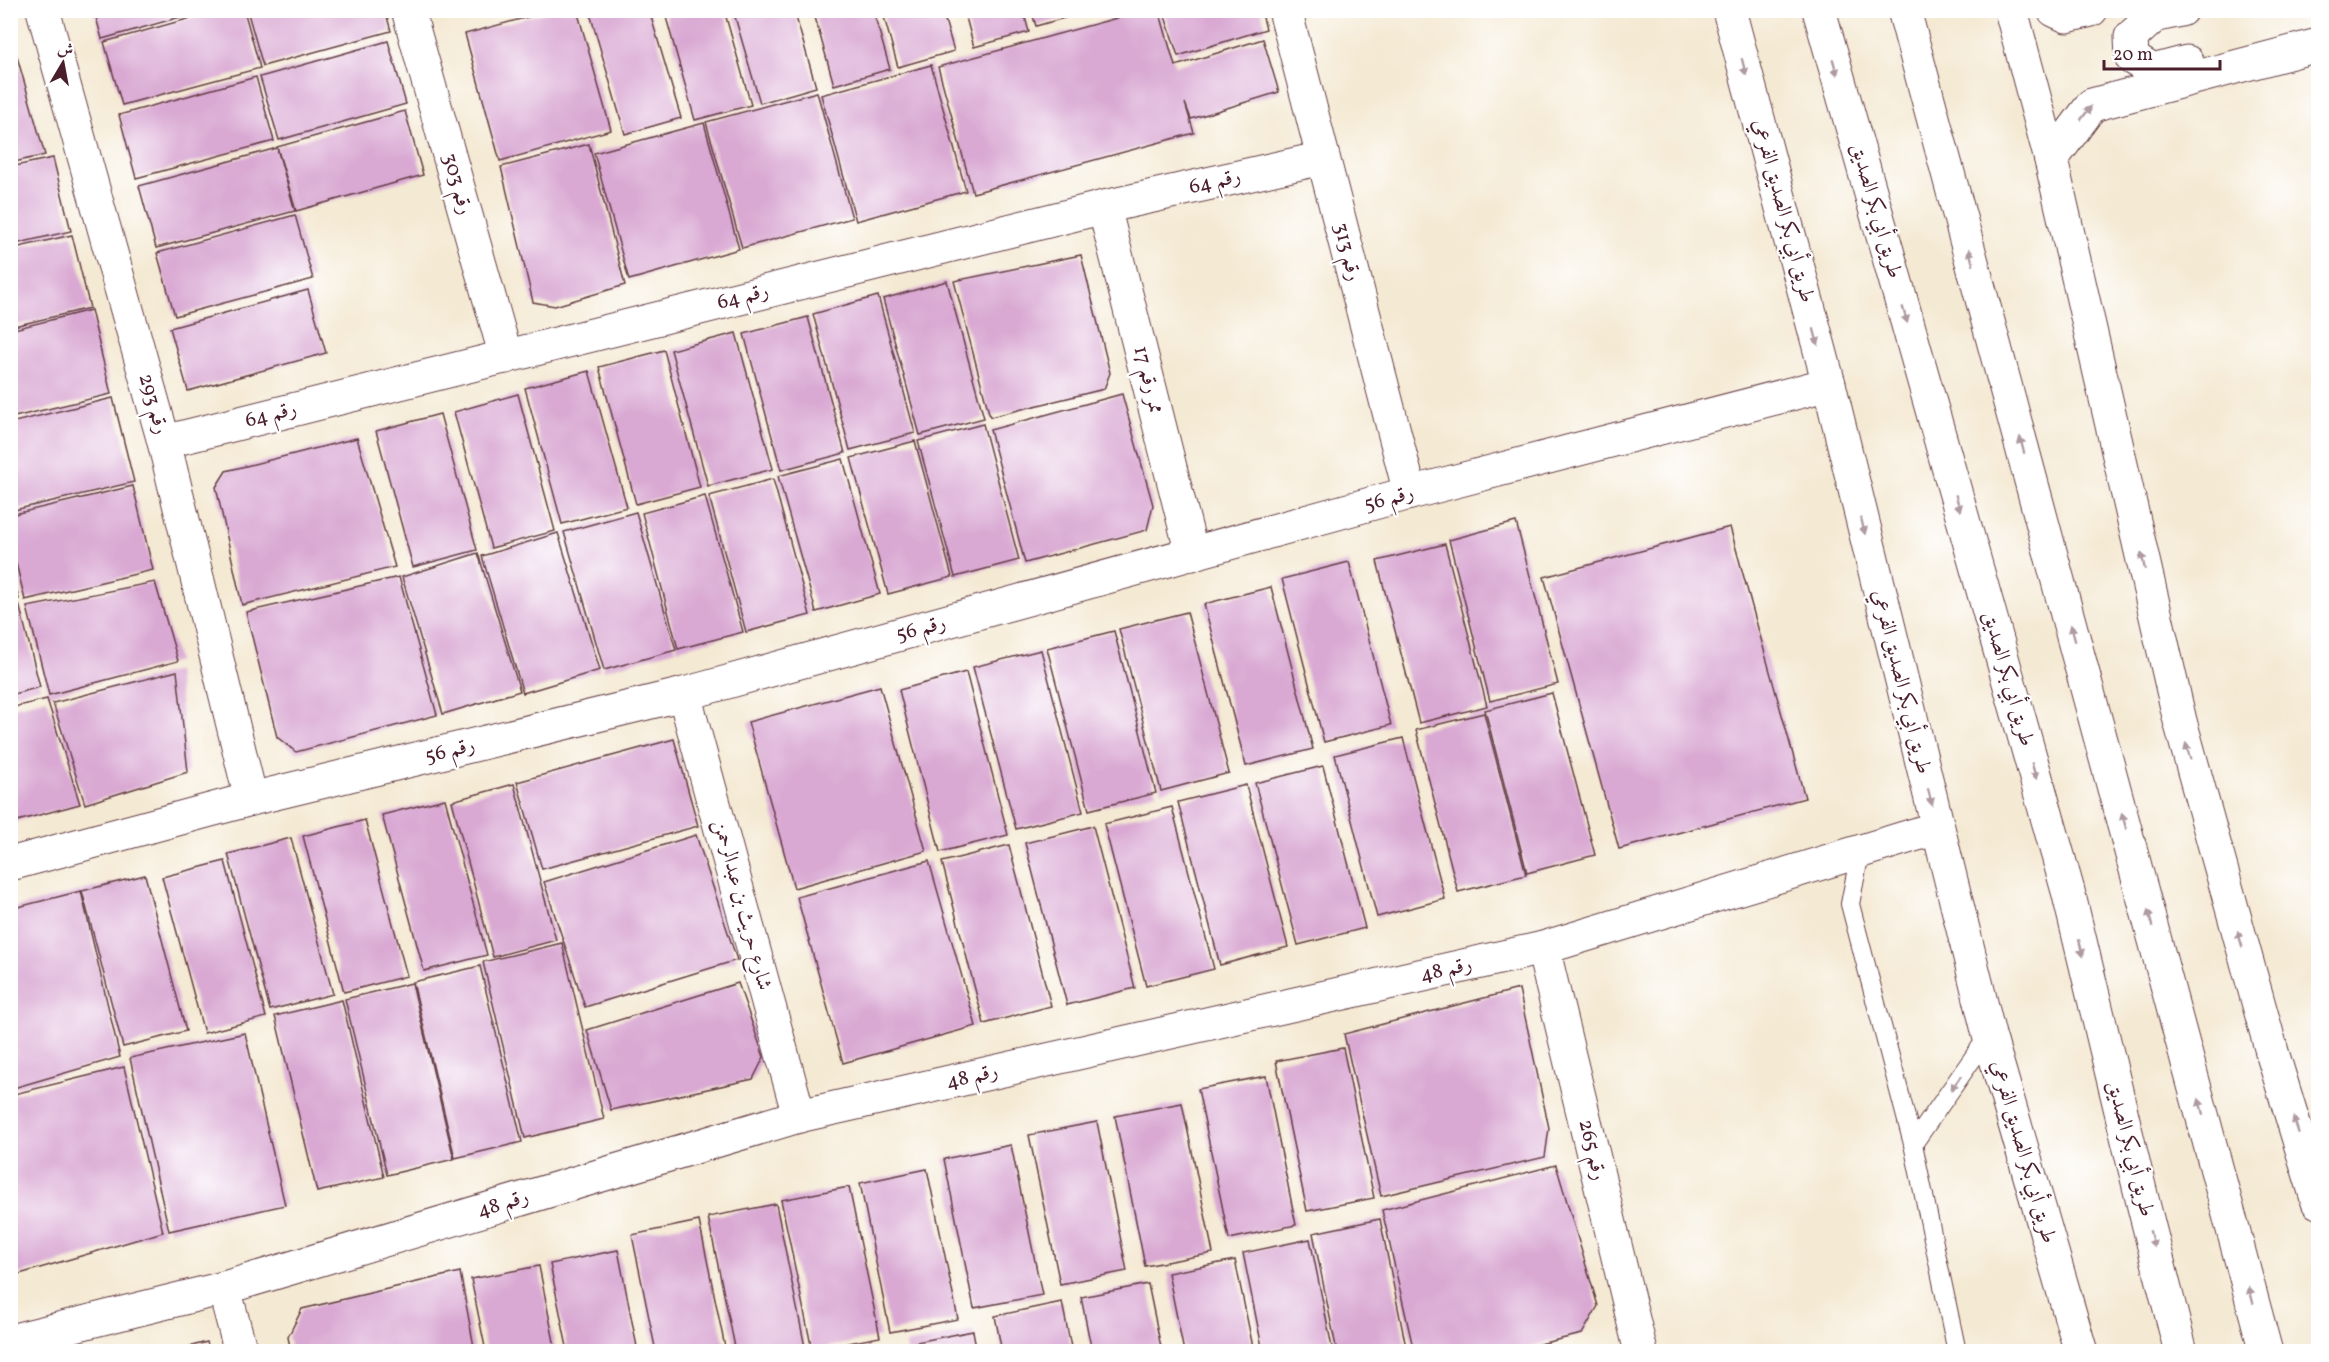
<svg xmlns="http://www.w3.org/2000/svg" width="2329" height="1362" viewBox="0 0 2329 1362" font-family="Vollkorn,Amiri,serif">
<rect width="100%" height="100%" fill="#fff"/>
<filter id="ink" filterUnits="userSpaceOnUse"><feTurbulence type="fractalNoise" baseFrequency=".0167" numOctaves="2"/><feDisplacementMap in="SourceGraphic" scale="12" xChannelSelector="R" yChannelSelector="G"/><feConvolveMatrix kernelMatrix="1 2 1 2 8 2 1 2 1" color-interpolation-filters="sRGB"/></filter>
<filter id="wash" filterUnits="userSpaceOnUse"><feTurbulence type="fractalNoise" baseFrequency=".008" numOctaves="4" result="noise"/><feDisplacementMap in="SourceGraphic" scale="24" xChannelSelector="R" yChannelSelector="G"/><feGaussianBlur stdDeviation="1.35" result="paint"/><feColorMatrix in="noise" values="0 0 0 0 0 0 0 0 0 0 0 0 0 0 0 0 0 1.4 0 .05"/><feComposite in="paint" operator="in"/></filter>
<g filter="url(#wash)">
<rect width="100%" height="100%" fill="#f4e9d3"/>
<g id="blocks">
<!-- building -->
<g fill="#d9a8d3">
<path d="M94,10H202V11L102,39Z"/>
<path d="M220,10H244L260,68L122,105L104,42Z"/>
<path d="M247,10H385L391,31L263,66Z"/>
<path d="M554,10H577L611,130L500,161L465,34Z"/>
<path d="M589,10H649L681,118L625,134Z"/>
<path d="M664,10H724L751,105L695,120Z"/>
<path d="M733,10H794L816,87L760,103Z"/>
<path d="M813,10H873L890,69L834,85Z"/>
<path d="M882,10H942L954,51L898,67Z"/>
<path d="M964,10H1023L1029,32L974,47Z"/>
<path d="M1031,10H1089V11L1036,26Z"/>
<path d="M1146,10H1159L1175,66L1263,39L1279,92L1191,119L1185,103L1194,133L973,193L938,67Z"/>
<path d="M1163,10H1261L1266,29L1178,56Z"/>
<path d="M10,32L45,155L10,163Z"/>
<path d="M388,41L406,104L279,140L260,77Z"/>
<path d="M931,65L966,191L856,221L821,95Z"/>
<path d="M256,77L274,141L136,178L119,115Z"/>
<path d="M817,92L852,218L742,248L706,122Z"/>
<path d="M405,111L423,175L296,211L277,147Z"/>
<path d="M704,123L739,249L629,280L594,153Z"/>
<path d="M589,144L625,285L555,306L533,302L501,167Z"/>
<path d="M277,148L295,211L156,248L139,186Z"/>
<path d="M53,158L71,231L10,245V167Z"/>
<path d="M295,215L313,279L175,316L157,253Z"/>
<path d="M72,235L90,308L10,327V249Z"/>
<path d="M1081,255L1110,373L1104,389L990,417L954,281Z"/>
<path d="M947,281L984,418L920,435L883,299Z"/>
<path d="M308,290L326,353L188,391L170,328Z"/>
<path d="M878,296L915,433L850,450L813,314Z"/>
<path d="M91,310L111,394L10,418V330Z"/>
<path d="M808,317L845,453L781,470L744,334Z"/>
<path d="M736,333L773,469L708,486L671,350Z"/>
<path d="M664,350L700,487L636,504L599,367Z"/>
<path d="M589,371L627,507L562,524L525,388Z"/>
<path d="M518,394L555,531L491,548L454,412Z"/>
<path d="M1122,394L1153,505L1147,530L1025,563L990,430Z"/>
<path d="M113,398L134,482L10,511V423Z"/>
<path d="M440,414L477,550L413,567L376,431Z"/>
<path d="M983,424L1019,560L955,577L918,441Z"/>
<path d="M357,438L395,567L242,605L216,487L226,471Z"/>
<path d="M915,441L952,577L888,594L851,458Z"/>
<path d="M843,459L880,594L816,612L778,476Z"/>
<path d="M773,479L810,615L746,632L709,496Z"/>
<path d="M133,486L153,570L25,600L10,538V515Z"/>
<path d="M705,496L743,632L678,649L642,513Z"/>
<path d="M636,512L676,650L604,670L564,532Z"/>
<path d="M1516,522L1558,684L1490,701L1449,540Z"/>
<path d="M1730,527L1805,798L1619,849L1544,577Z"/>
<path d="M558,533L600,670L523,693L482,556Z"/>
<path d="M1445,544L1487,706L1419,723L1377,561Z"/>
<path d="M478,553L520,691L443,714L402,577Z"/>
<path d="M1349,562L1391,725L1324,742L1282,579Z"/>
<path d="M10,567L19,599L10,601Z"/>
<path d="M399,577L437,715L296,752L277,737L246,612Z"/>
<path d="M155,582L178,661L49,695L27,607Z"/>
<path d="M1271,587L1313,749L1246,766L1204,604Z"/>
<path d="M19,604L40,687L10,695V607Z"/>
<path d="M1187,612L1229,773L1161,791L1119,629Z"/>
<path d="M1114,631L1156,793L1089,810L1047,648Z"/>
<path d="M1041,650L1083,812L1016,829L973,667Z"/>
<path d="M177,671L188,772L85,804L53,703Z"/>
<path d="M966,672L1008,835L940,852L899,690Z"/>
<path d="M880,686L926,851L794,888L748,722Z"/>
<path d="M1552,693L1595,855L1527,873L1485,710Z"/>
<path d="M47,699L80,804L10,823V708Z"/>
<path d="M1484,713L1526,875L1458,892L1416,730Z"/>
<path d="M1403,738L1445,899L1377,917L1335,755Z"/>
<path d="M674,739L698,826L542,869L517,782Z"/>
<path d="M1323,766L1365,928L1298,945L1255,783Z"/>
<path d="M514,784L556,940L493,957L452,801Z"/>
<path d="M1246,785L1288,947L1220,965L1178,802Z"/>
<path d="M445,799L487,955L424,971L382,815Z"/>
<path d="M1172,807L1214,969L1146,986L1104,824Z"/>
<path d="M365,820L407,976L344,992L303,836Z"/>
<path d="M1093,826L1135,988L1067,1005L1025,843Z"/>
<path d="M696,835L737,960L585,1007L544,882Z"/>
<path d="M291,838L333,994L270,1010L228,854Z"/>
<path d="M1009,845L1051,1006L984,1024L942,862Z"/>
<path d="M225,861L266,1017L204,1033L162,877Z"/>
<path d="M929,861L976,1026L843,1063L797,897Z"/>
<path d="M145,875L186,1031L123,1047L82,891Z"/>
<path d="M81,891L120,1057L10,1089V909Z"/>
<path d="M562,943L604,1119L525,1138L483,962Z"/>
<path d="M480,966L522,1142L455,1158L413,982Z"/>
<path d="M412,983L454,1159L387,1175L345,999Z"/>
<path d="M738,983L764,1057L753,1079L611,1110L587,1030Z"/>
<path d="M1519,989L1549,1128L1545,1157L1381,1196L1344,1034Z"/>
<path d="M342,1000L384,1177L317,1192L275,1016Z"/>
<path d="M245,1033L285,1205L169,1231L130,1058Z"/>
<path d="M1343,1048L1374,1198L1307,1211L1276,1061Z"/>
<path d="M124,1067L163,1232L16,1275L10,1250V1095Z"/>
<path d="M1266,1076L1296,1225L1229,1239L1198,1089Z"/>
<path d="M1182,1103L1213,1253L1145,1266L1115,1116Z"/>
<path d="M1097,1122L1127,1271L1060,1284L1029,1135Z"/>
<path d="M1011,1145L1042,1295L974,1308L944,1159Z"/>
<path d="M1556,1165L1598,1306L1582,1334L1506,1352H1414L1382,1210Z"/>
<path d="M927,1169L958,1319L890,1332L860,1183Z"/>
<path d="M849,1187L880,1337L812,1350L781,1200Z"/>
<path d="M776,1204L806,1352H736L708,1217Z"/>
<path d="M1380,1219L1407,1352H1337L1313,1233Z"/>
<path d="M699,1221L726,1352H656L632,1235Z"/>
<path d="M1310,1239L1333,1352H1263L1243,1253Z"/>
<path d="M618,1250L638,1352H568L550,1264Z"/>
<path d="M1235,1260L1254,1352H1184L1168,1273Z"/>
<path d="M539,1266L556,1352H486L471,1279Z"/>
<path d="M460,1272L475,1352H291L288,1337L302,1309Z"/>
<path d="M1148,1284L1162,1352H1092L1081,1297Z"/>
<path d="M1062,1302L1072,1352H1002L995,1316Z"/>
<path d="M973,1331L977,1352H907L906,1344Z"/>
<path d="M207,1342L210,1352H174L173,1351Z"/>
</g>
</g>
</g>
<g filter="url(#ink)">
<use href="#blocks" fill-opacity="0" stroke="#643d44" stroke-width="1.5"/>
<g fill="none" stroke-linecap="round" stroke-linejoin="round">
<defs>
<g id="service">
<path d="M1860,853L1850,904L1913,1144L1957,1352"/>
<path d="M1913,1144L1989,1035"/>
</g>
<g id="minor">
<path d="M43,10L164,442L251,799"/>
<path d="M408,10L506,357"/>
<path d="M1285,10L1410,493"/>
<path d="M2054,10L2067,16L2091,10"/>
<path d="M2181,10L2154,16L2131,37L2132,58L2153,71L2187,62"/>
<path d="M2051,160L2092,105L2318,45"/>
<path d="M1104,207L1192,554"/>
<path d="M164,442L1104,207L1323,158"/>
<path d="M684,694L799,1116"/>
<path d="M10,864L251,799L684,694L1410,493L1829,384"/>
<path d="M1543,948L1641,1352"/>
<path d="M224,1288L241,1352"/>
<path d="M10,1341L224,1288L799,1116L1543,948L1937,828"/>
</g>
<g id="secondary">
<path d="M1729,10L1829,384L1989,1035L2081,1352"/>
<path d="M2011,10L2051,160L2180,721L2272,1052L2318,1202"/>
</g>
<g id="primary">
<path d="M1819,10L2068,891L2144,1207L2181,1352"/>
<path d="M1904,10L2266,1352"/>
</g>
</defs>
<!-- service casing -->
<use href="#service" stroke="#643d44" stroke-width="20"/>
<!-- minor casing -->
<use href="#minor" stroke="#643d44" stroke-width="35"/>
<!-- secondary casing -->
<use href="#secondary" stroke="#643d44" stroke-width="35"/>
<!-- primary casing -->
<use href="#primary" stroke="#643d44" stroke-width="35"/>
<!-- service -->
<use href="#service" stroke="#fff" stroke-width="18"/>
<!-- minor -->
<use href="#minor" stroke="#fff" stroke-width="33"/>
<!-- secondary -->
<use href="#secondary" stroke="#fff" stroke-width="33"/>
<!-- primary -->
<use href="#primary" stroke="#fff" stroke-width="33"/>
</g>
<!-- one-way arrows -->
<defs><path id="oneway-solid" d="M-6-.8H1V-3.2L6.5 0L1 3.2V.8H-6Z" transform="scale(1.5)"/></defs>
<g fill="#ae9aa0">
<use href="#oneway-solid" transform="translate(1744 67) rotate(75)"/>
<use href="#oneway-solid" transform="translate(1835 67) rotate(74)"/>
<use href="#oneway-solid" transform="translate(2086 113) rotate(-53)"/>
<use href="#oneway-solid" transform="translate(1971 257) rotate(-105)"/>
<use href="#oneway-solid" transform="translate(1905 315) rotate(74)"/>
<use href="#oneway-solid" transform="translate(1816 337) rotate(75)"/>
<use href="#oneway-solid" transform="translate(2022 445) rotate(-105)"/>
<use href="#oneway-solid" transform="translate(1958 503) rotate(74)"/>
<use href="#oneway-solid" transform="translate(1863 526) rotate(76)"/>
<use href="#oneway-solid" transform="translate(2143 561) rotate(-103)"/>
<use href="#oneway-solid" transform="translate(2073 633) rotate(-105)"/>
<use href="#oneway-solid" transform="translate(2188 751) rotate(-106)"/>
<use href="#oneway-solid" transform="translate(2034 771) rotate(74)"/>
<use href="#oneway-solid" transform="translate(1930 797) rotate(76)"/>
<use href="#oneway-solid" transform="translate(2124 821) rotate(-105)"/>
<use href="#oneway-solid" transform="translate(2150 918) rotate(-105)"/>
<use href="#oneway-solid" transform="translate(2240 939) rotate(-106)"/>
<use href="#oneway-solid" transform="translate(2081 948) rotate(76)"/>
<use href="#oneway-solid" transform="translate(1956 1083) rotate(125)"/>
<use href="#oneway-solid" transform="translate(2201 1107) rotate(-105)"/>
<use href="#oneway-solid" transform="translate(2296 1125) rotate(-108)"/>
<use href="#oneway-solid" transform="translate(2152 1239) rotate(75)"/>
<use href="#oneway-solid" transform="translate(2251 1295) rotate(-105)"/>
</g>
</g>
<g text-anchor="middle" dominant-baseline="central" stroke-width="4.5" stroke-linejoin="round" paint-order="stroke">
<!-- street labels -->
<g font-size="21" fill="#4a1f2b" stroke="#fff">
<text transform="translate(1215 182) rotate(-13)">رقم 64</text>
<text transform="translate(457 184) rotate(74)">رقم 303</text>
<text transform="translate(1783 211) rotate(75)">طريق أبي بكر الصديق الفرعي</text>
<text transform="translate(1876 211) rotate(74)">طريق أبي بكر الصديق</text>
<text transform="translate(1347 252) rotate(76)">رقم 313</text>
<text transform="translate(743 297) rotate(-14)">رقم 64</text>
<text transform="translate(1148 380) rotate(76)">ممر رقم 17</text>
<text transform="translate(153 404) rotate(74)">رقم 293</text>
<text transform="translate(271 415) rotate(-14)">رقم 64</text>
<text transform="translate(1389 499) rotate(-15)">رقم 56</text>
<text transform="translate(921 629) rotate(-15)">رقم 56</text>
<text transform="translate(2008 679) rotate(74)">طريق أبي بكر الصديق</text>
<text transform="translate(1901 682) rotate(76)">طريق أبي بكر الصديق الفرعي</text>
<text transform="translate(450 751) rotate(-14)">رقم 56</text>
<text transform="translate(742 905) rotate(75)">شارع حريث بن عبدالرحمن</text>
<text transform="translate(1446 970) rotate(-13)">رقم 48</text>
<text transform="translate(972 1077) rotate(-13)">رقم 48</text>
<text transform="translate(2130 1149) rotate(76)">طريق أبي بكر الصديق</text>
<text transform="translate(1592 1150) rotate(76)">رقم 265</text>
<text transform="translate(2023 1152) rotate(74)">طريق أبي بكر الصديق الفرعي</text>
<text transform="translate(503 1204) rotate(-17)">رقم 48</text>
</g>
</g>
<!-- margin -->
<rect width="2329" height="1362" fill="none" stroke="#fff" stroke-width="36"/>
<!-- north arrow -->
<g transform="translate(63 63) rotate(10)" stroke="#ffffff" stroke-width="4.5" paint-order="stroke">
<path d="M0-4.5L10 22L0 15L-10 22Z" fill="#4a1f2b"/>
<text y="-9" font-size="16" font-weight="bold" text-anchor="middle" fill="#4a1f2b">ش</text>
</g>
<!-- scale -->
<path d="M2104 60v9h116v-9" fill="none" stroke="#4a1f2b" stroke-width="3"/>
<text x="2113" y="60" font-size="18" fill="#4a1f2b" stroke="#ffffff" stroke-width="4.5" paint-order="stroke">20 m</text>
</svg>
